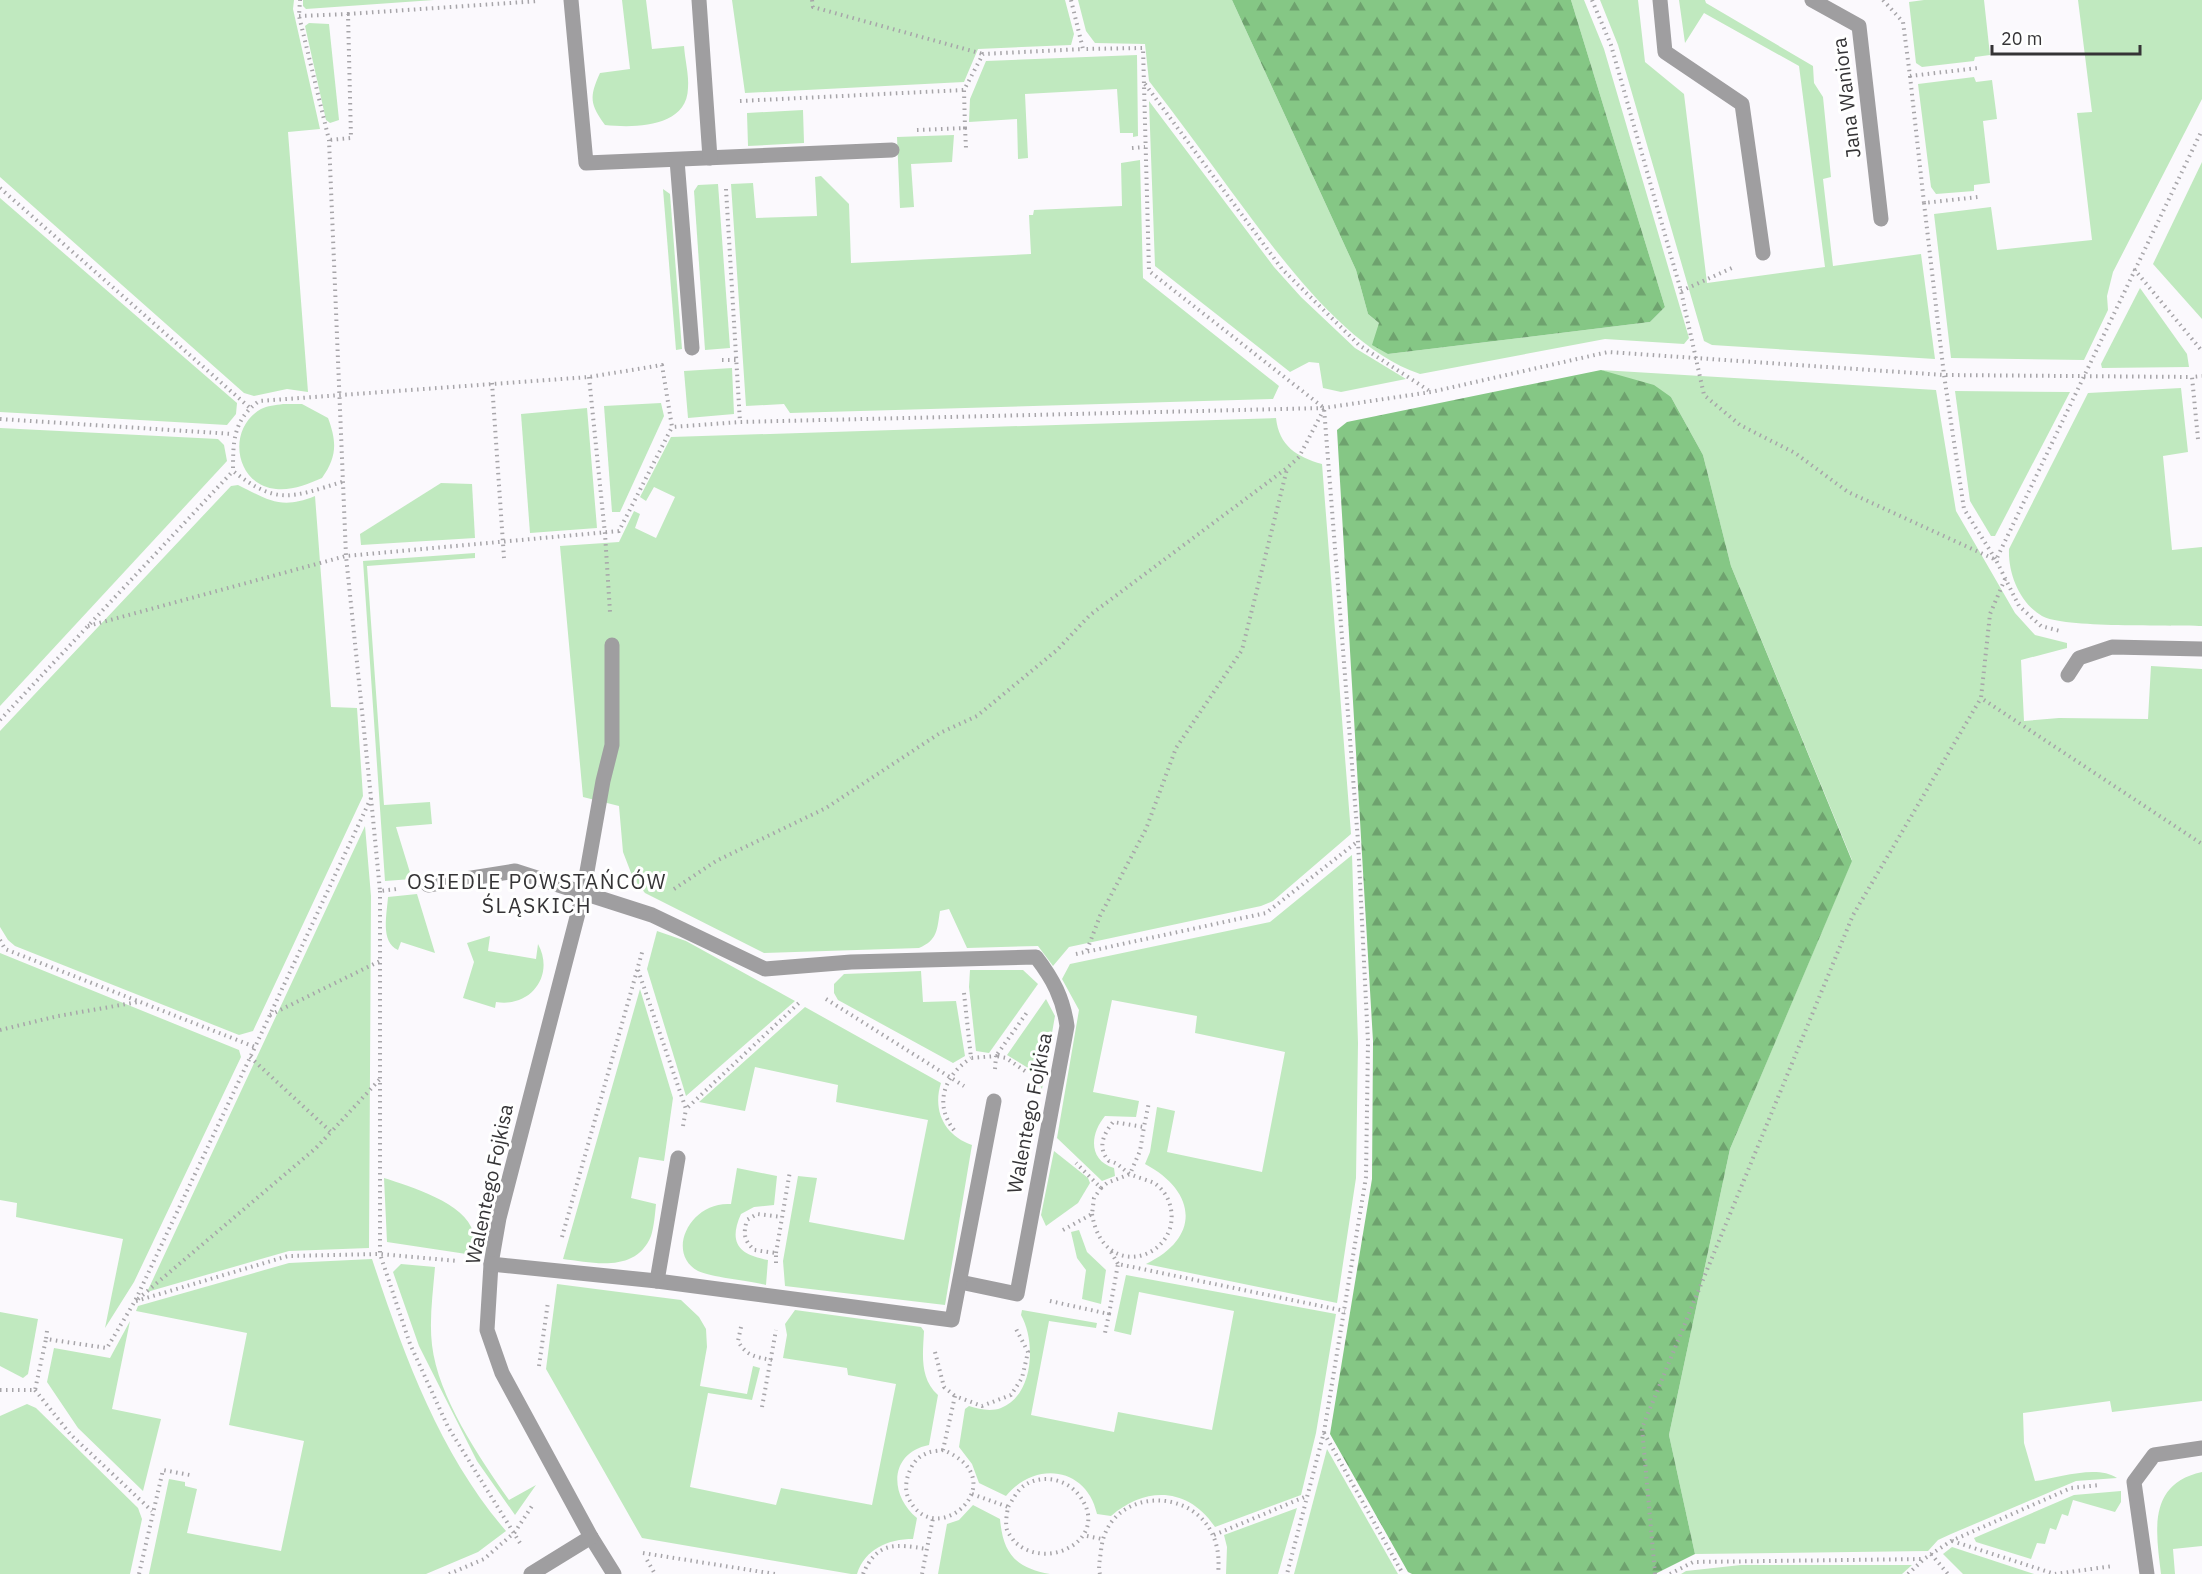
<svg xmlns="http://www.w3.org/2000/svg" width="2202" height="1574" viewBox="0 0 2202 1574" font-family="'IBM Plex Sans',sans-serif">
<defs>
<pattern id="forest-firs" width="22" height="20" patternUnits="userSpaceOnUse" patternTransform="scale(1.5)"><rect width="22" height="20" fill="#85c785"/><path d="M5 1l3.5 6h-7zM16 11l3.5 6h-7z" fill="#6ea26e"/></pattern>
</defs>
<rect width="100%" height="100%" fill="#fbf9fd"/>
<!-- grass -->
<g fill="#c0e9bf">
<path d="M0,0H294L293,9L320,129L288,132L308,392L287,389L254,396L244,393L0,177Z"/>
<path d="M303,0H434L306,9L303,6Z"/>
<path d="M622,0H646L652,49L684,46C685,60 689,75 688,88C687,128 634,128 605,125C590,104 589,97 600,73L630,69Z"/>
<path d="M732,0H1065L1074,34L1071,45L978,49L964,82L745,93Z"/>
<path d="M1078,0H1232L1356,270L1368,314L1379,323L1388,354L1650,322L1665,307L1571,0H1584L1604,49L1689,338L1684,344L1605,339L1420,374C1345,349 1278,254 1231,191C1204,154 1177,117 1149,81L1145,44L1095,43L1086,31Z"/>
<path d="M1600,0H1638L1645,62L1684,94L1707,283L1825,267L1799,66L1704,13L1685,43L1679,0H1705L1706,3L1813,66L1814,83L1823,97L1831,177L1823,179L1833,266L1921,254L1935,359L1712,345L1704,341L1618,45Z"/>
<path d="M1924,0H1984L1990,55L1975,57L1974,61L1922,67L1916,63L1909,2Z"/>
<path d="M2078,0H2202V99L2113,272L2107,296L2108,310L2084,360L1951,358L1934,214L1991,207L1997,250L2092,240L2077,113L2092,112Z"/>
<path d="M309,23L329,24L339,120L330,123L326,120L305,26Z"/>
<path d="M1137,55L1138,136L1133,137V133H1120L1117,89L1025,94L1028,158L1018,159L1017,119L969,122L970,99L986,61Z"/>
<path d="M1974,77L1976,82L1992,80L1997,119L1983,121L1990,183L1974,185V191L1936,194L1931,187L1918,84Z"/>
<path d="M1149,101L1274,267L1301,297L1355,348L1406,379L1341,392L1323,388L1319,363L1309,362L1290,372L1155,266Z"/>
<path d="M803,110L804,143L748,146L747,113Z"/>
<path d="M954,135L952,162L911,164L914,207L900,208L897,137Z"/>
<path d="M1140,160L1143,278L1279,386L1273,399L790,413L784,404L746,406L731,184L753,183L756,218L817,216L815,177L821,176L849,204L851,263L1031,254L1029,215H1033L1034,210L1122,206L1121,163Z"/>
<path d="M2202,162V319L2153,264Z"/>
<path d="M718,184L730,348L705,350L694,191L698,185Z"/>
<path d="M663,189L670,194L682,349L676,350Z"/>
<path d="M0,198L237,403L236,414L227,425L0,412Z"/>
<path d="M2140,288L2187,354L2189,367L2102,368L2101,364Z"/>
<path d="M732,368L734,414L688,418L684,371Z"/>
<path d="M1601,370L1936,390L1956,511L2015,613L2035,635L2067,643V648L2021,660L2024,721L2059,718L2148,719L2151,666L2202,669V1401L2112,1412L2110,1401L2023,1413L2024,1443L2035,1481C2058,1478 2097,1464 2117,1478L2076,1481L1951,1534L1938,1540L1928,1551L1695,1554L1669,1435L1730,1149L1852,860L1731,566L1703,455L1671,397Z"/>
<path d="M2181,388L2188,452L2163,456L2172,550L2202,547V626C2173,625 2061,628 2042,616C2020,603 2008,574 2009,549L2088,393Z"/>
<path d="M1955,391L2070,392L1995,536H1991L1970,501Z"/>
<path d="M661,403L664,416L620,512H612L604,406Z"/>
<path d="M283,404H302L328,418C337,442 337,457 322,478C308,484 291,491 276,489C235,485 226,429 261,409C267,406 276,405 283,404Z"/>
<path d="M587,408L597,528L530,533L521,414Z"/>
<path d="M1276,418C1279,446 1297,457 1322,464L1351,834L1273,901L1261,906L1069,947L1053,966L1038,946L967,948L949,909L940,911C937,929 938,940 919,948L764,953L645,893L633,878L623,852L619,806L583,797L560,546L619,542L634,511L640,514L635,528L656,538L675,497L654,487L646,501L640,497L671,437Z"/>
<path d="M0,428L218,439L224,445L227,461L0,706Z"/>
<path d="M441,483L472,484L475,538L361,545L360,534Z"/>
<path d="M238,485C269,500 281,510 315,496L331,707L357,708L363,796L253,1031L239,1035L15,946L8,940L0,927V731L231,486Z"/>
<path d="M475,553V558L367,566L384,805L430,802L432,824L396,827L412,879L385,881L363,561Z"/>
<path d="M365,826L371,896L369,1248L289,1251L147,1292Z"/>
<path d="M1352,855L1358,1043L1356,1178L1337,1303L1146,1264C1202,1237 1196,1191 1145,1164L1150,1152L1157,1107L1175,1111L1167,1152L1262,1172L1285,1052L1195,1033L1197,1016L1112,1000L1093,1092L1139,1101L1136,1117L1105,1116C1090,1134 1088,1160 1114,1168L1115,1176L1102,1181L1057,1138L1079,1010L1062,979L1070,964L1270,922Z"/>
<path d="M417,894L435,953L401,942L398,950C380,942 387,914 388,897Z"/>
<path d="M657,931L686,941L795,1001L686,1096L647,969Z"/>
<path d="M490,936L488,951L536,959L538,944C555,975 531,1008 496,1002L495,1008L463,998L474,962L467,943Z"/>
<path d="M0,953L239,1050L241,1057L134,1282L105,1328L123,1239L16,1217L17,1203L0,1200Z"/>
<path d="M970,970H1023L1038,984L989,1053L976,1051L969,987Z"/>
<path d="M921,971L923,1002L956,1001L965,1056L953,1063L838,1000L834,993V984L844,974Z"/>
<path d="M640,989L673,1098L664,1161L639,1157L631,1198L656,1204C655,1214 654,1227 651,1236C636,1273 594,1263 563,1259Z"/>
<path d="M1046,999L1055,1016L1042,1089L1028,1068L1007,1055Z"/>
<path d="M805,1007L941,1083C932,1111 945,1136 972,1145L945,1305L785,1286L783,1261L798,1176L817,1178L809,1222L904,1240L928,1120L836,1102L838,1085L755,1067L745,1111L699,1102Z"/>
<path d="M1054,1151L1088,1178L1090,1183L1078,1203L1046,1226L1041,1215Z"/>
<path d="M737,1168L777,1176L774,1205L754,1207L741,1214C728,1243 739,1255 768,1260L766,1285C751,1281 710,1277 698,1271C665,1253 690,1201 731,1204Z"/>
<path d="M384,1178C409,1186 466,1203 473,1232C475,1239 473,1248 473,1255L387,1242Z"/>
<path d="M1079,1230L1087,1252L1106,1270L1101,1304L1082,1299L1086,1270L1077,1258L1071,1232Z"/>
<path d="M372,1259C404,1355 439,1453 506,1531L478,1552L426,1574H149L169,1479L185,1482V1486L197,1489L187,1533L281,1551L304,1441L229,1425L247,1333L136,1311L138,1306L289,1263Z"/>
<path d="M401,1264L435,1267C433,1292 429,1320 432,1345C438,1397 479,1457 509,1500L536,1485L515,1515L477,1461L419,1346L393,1272Z"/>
<path d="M1126,1275L1336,1314L1316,1433L1301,1495L1215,1527C1188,1487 1146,1486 1111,1516L1097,1514C1087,1467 1035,1460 1006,1496L979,1483L972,1464L959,1447L965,1409L969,1406C979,1409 990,1412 1001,1408C1034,1395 1036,1341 1021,1315L1022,1310L1097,1323L1096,1328L1049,1321L1031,1415L1114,1432L1118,1412L1212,1430L1234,1311L1139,1292L1131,1335L1114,1331Z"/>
<path d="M557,1284L681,1300L699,1317L706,1329L707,1347L700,1386L747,1394L753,1366L760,1368L752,1400L708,1393L690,1487L776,1505L781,1488L872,1505L896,1384L848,1375L847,1368L783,1358L787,1335L785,1324L795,1310L921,1327L924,1331C923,1353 919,1378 938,1395L929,1445C889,1453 889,1495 917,1518L913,1539C888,1539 865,1549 857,1574H851L642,1538L546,1369Z"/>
<path d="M0,1312L38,1319L28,1374L23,1378L0,1366Z"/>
<path d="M130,1321L112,1409L161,1419L143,1491L78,1428L47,1382L54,1348L110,1358Z"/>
<path d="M27,1404L36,1408L138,1508L142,1519L130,1574H0V1416Z"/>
<path d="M1327,1449L1398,1574H1294Z"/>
<path d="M2202,1472V1546L2173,1549L2175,1574H2161C2156,1532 2147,1484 2202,1472Z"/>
<path d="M2121,1491V1502L2115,1512L2073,1500L2068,1516L2062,1514L2056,1530L2050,1528L2045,1544L2037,1543L2031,1559L1976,1542L1974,1538L2074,1495Z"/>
<path d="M973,1505L1000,1519C1003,1553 1015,1568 1050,1574H938L947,1524L959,1520Z"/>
<path d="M1297,1508L1278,1574H1226L1227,1547L1224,1535Z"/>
<path d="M1952,1547L2034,1574H1963L1943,1554Z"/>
<path d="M1741,1565H1912L1902,1574H1681L1686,1571Z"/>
</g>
<!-- forest -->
<g fill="url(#forest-firs)">
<path d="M1232,0H1571L1665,307L1650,322L1388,354L1372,345L1379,323L1368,314L1356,270Z"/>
<path d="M1601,370L1654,385L1671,397L1703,455L1731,566L1852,861L1730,1149L1669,1435L1695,1554L1655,1574H1412L1408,1572L1330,1434L1372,1179L1373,1041L1337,430L1347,422Z"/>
</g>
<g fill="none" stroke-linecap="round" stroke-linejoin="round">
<!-- path -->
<g stroke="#a7a5a9" stroke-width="4" stroke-dasharray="1.5 4.5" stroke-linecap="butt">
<path d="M812,0L813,7L983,54"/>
<path d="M1071,0L1083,49L1143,48L1149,271L1324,408L1358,841L1368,1042L1366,1177L1324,1432L1287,1574"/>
<path d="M1592,0L1611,45L1681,291L1704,395L1740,425L1795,453L1848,492L1996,560L2019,606L2041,626L2060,631"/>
<path d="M1883,0L1903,22L1910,76L1978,68"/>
<path d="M348,14L539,1"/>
<path d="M299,16L348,14L351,138L329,140"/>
<path d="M1910,76L1924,203L1978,197"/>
<path d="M1145,84L1282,269L1359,345L1431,392"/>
<path d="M740,101L964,90"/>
<path d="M965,128L966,148"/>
<path d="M917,130L965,128L964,90L983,54L1083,49"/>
<path d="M1132,148L1145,147"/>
<path d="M0,188L250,408"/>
<path d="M726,189L740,422"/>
<path d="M1924,203L1944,375L1964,509L1996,560L2202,130"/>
<path d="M2134,269L2202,351"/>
<path d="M1681,291L1732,268"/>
<path d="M722,360H737"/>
<path d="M589,377L605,534L610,612"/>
<path d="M492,383L504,558"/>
<path d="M0,419L233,434"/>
<path d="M2198,439L2192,377L2202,376"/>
<path d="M342,482C292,497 277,506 233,471C233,442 233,420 259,401L589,377L662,365L672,427L740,422L1324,408L1431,392L1608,352L1944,375L2192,377"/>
<path d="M2005,579L1990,614L1981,698L2202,844"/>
<path d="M88,626L346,556L619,531L672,427"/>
<path d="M0,720L233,471"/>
<path d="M371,798L380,891L397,889"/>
<path d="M674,889L716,861L826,808L940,733L977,716L1057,650L1090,615L1287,468L1299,457L1324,409"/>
<path d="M380,891V1254L410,1344L448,1427L520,1543"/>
<path d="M0,940L5,949L255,1047L371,798L346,556L329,140L299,16L300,0"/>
<path d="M1087,950L1100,916L1146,829L1176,748L1242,650L1287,469"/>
<path d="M1076,954L1266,913L1357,842"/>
<path d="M638,970L686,1109L801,1001"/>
<path d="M964,993L971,1058L996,1056L995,1069"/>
<path d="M826,999L964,1086"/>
<path d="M270,1015L380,961"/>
<path d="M0,1030L58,1016L138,1002"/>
<path d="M250,1057L331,1132L380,1079"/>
<path d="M1025,1071L1006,1058L996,1056L1028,1011"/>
<path d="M683,1126L686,1109"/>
<path d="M954,1130C933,1103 945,1075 971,1058"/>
<path d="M1101,1188L1107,1183L1130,1174L1140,1151L1144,1127"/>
<path d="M1092,1214C1104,1286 1184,1256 1170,1205C1168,1197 1162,1188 1154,1183C1148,1180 1139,1178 1132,1175C1123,1171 1120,1163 1109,1161C1097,1148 1103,1135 1113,1122L1144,1127L1149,1102"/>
<path d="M1063,1230L1092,1214L1094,1198L1101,1188L1076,1163"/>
<path d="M562,1237L643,949"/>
<path d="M1111,1252L1118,1264"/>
<path d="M776,1253L790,1171"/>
<path d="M776,1263V1253L754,1250C744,1240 743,1234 747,1220L757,1214L782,1217"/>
<path d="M138,1299L316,1148L331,1132"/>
<path d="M136,1301L288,1256L380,1254L458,1261"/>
<path d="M1050,1301L1109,1314L1105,1333"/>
<path d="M1109,1314L1118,1264L1345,1311"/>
<path d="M741,1327L738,1341C746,1356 756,1357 772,1360"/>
<path d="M47,1331L46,1339L107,1348L135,1301L255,1047"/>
<path d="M935,1352L944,1387L955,1396"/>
<path d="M539,1366L548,1302"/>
<path d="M0,1390H35L46,1339"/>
<path d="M35,1390L71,1435L152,1511"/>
<path d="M762,1407L776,1330"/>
<path d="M1324,1433L1403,1574"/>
<path d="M943,1450C938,1451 930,1451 925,1454C911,1459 902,1484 908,1497C934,1555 1018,1480 943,1450L955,1396L982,1406L1011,1395L1022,1378L1028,1352L1015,1327"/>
<path d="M972,1494L1008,1507C1007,1513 1005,1524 1007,1530C1008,1533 1012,1538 1014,1541C1047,1574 1114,1537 1078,1494C1066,1479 1042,1474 1025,1485C1018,1489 1012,1501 1008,1507"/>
<path d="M1214,1535L1307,1496"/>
<path d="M1087,1536L1102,1539"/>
<path d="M1952,1541L2055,1574L2113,1566"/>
<path d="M643,1553L775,1574"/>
<path d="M1931,1554L1948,1574"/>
<path d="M647,1560L655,1574"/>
<path d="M139,1574L163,1470L190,1475"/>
<path d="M449,1574L484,1559L515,1532L534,1503"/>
<path d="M863,1574C877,1541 896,1544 927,1549"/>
<path d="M922,1574L933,1518"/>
<path d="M1100,1574C1098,1567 1100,1559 1101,1551C1107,1477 1228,1484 1218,1574"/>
<path d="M1655,1574L1642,1428L1853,915L1981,698"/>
<path d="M1670,1574L1693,1562L1924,1559"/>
<path d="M1908,1574L1924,1559L1951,1541L2071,1488L2100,1485"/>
</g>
<!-- minor -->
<g stroke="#9f9ea0" stroke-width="15">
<path d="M571,0L586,163L892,150"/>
<path d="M699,0L710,158"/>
<path d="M1660,0L1665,52L1742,104L1763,253"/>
<path d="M1812,0L1859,26L1881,219"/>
<path d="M677,160L692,348"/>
<path d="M612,645V745L603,781L583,894L499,1218L491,1264L487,1330L502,1373L591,1537L614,1574"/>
<path d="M2068,675L2079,658L2112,647L2202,649"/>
<path d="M428,885L515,871L652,915L765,969L851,962L1036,957C1053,979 1063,998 1067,1026L1017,1294L960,1282"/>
<path d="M491,1264L657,1281L952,1320L994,1101"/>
<path d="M657,1281L678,1158"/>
<path d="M531,1574L591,1537"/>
<path d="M2147,1574L2134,1482L2154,1455L2202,1448"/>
</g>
</g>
<g text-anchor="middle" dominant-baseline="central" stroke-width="6" stroke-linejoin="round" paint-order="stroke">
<!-- street labels -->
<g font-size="20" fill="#353436" stroke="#fff">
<text transform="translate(1846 98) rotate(-97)">Jana Waniora</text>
<text transform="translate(1029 1113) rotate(-79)">Walentego Fojkisa</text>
<text transform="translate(489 1184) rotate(-78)">Walentego Fojkisa</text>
</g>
<!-- neighbourhood labels -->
<g font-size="21" letter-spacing="1.5" fill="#353436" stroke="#fff">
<text x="537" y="881">OSIEDLE POWSTAŃCÓW<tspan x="537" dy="24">ŚLĄSKICH</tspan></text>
</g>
</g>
<!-- scale -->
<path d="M1992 45v9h148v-9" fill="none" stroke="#353436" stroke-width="3"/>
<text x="2001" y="45" font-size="18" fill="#353436" stroke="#ffffff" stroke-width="4.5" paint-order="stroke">20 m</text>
</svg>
